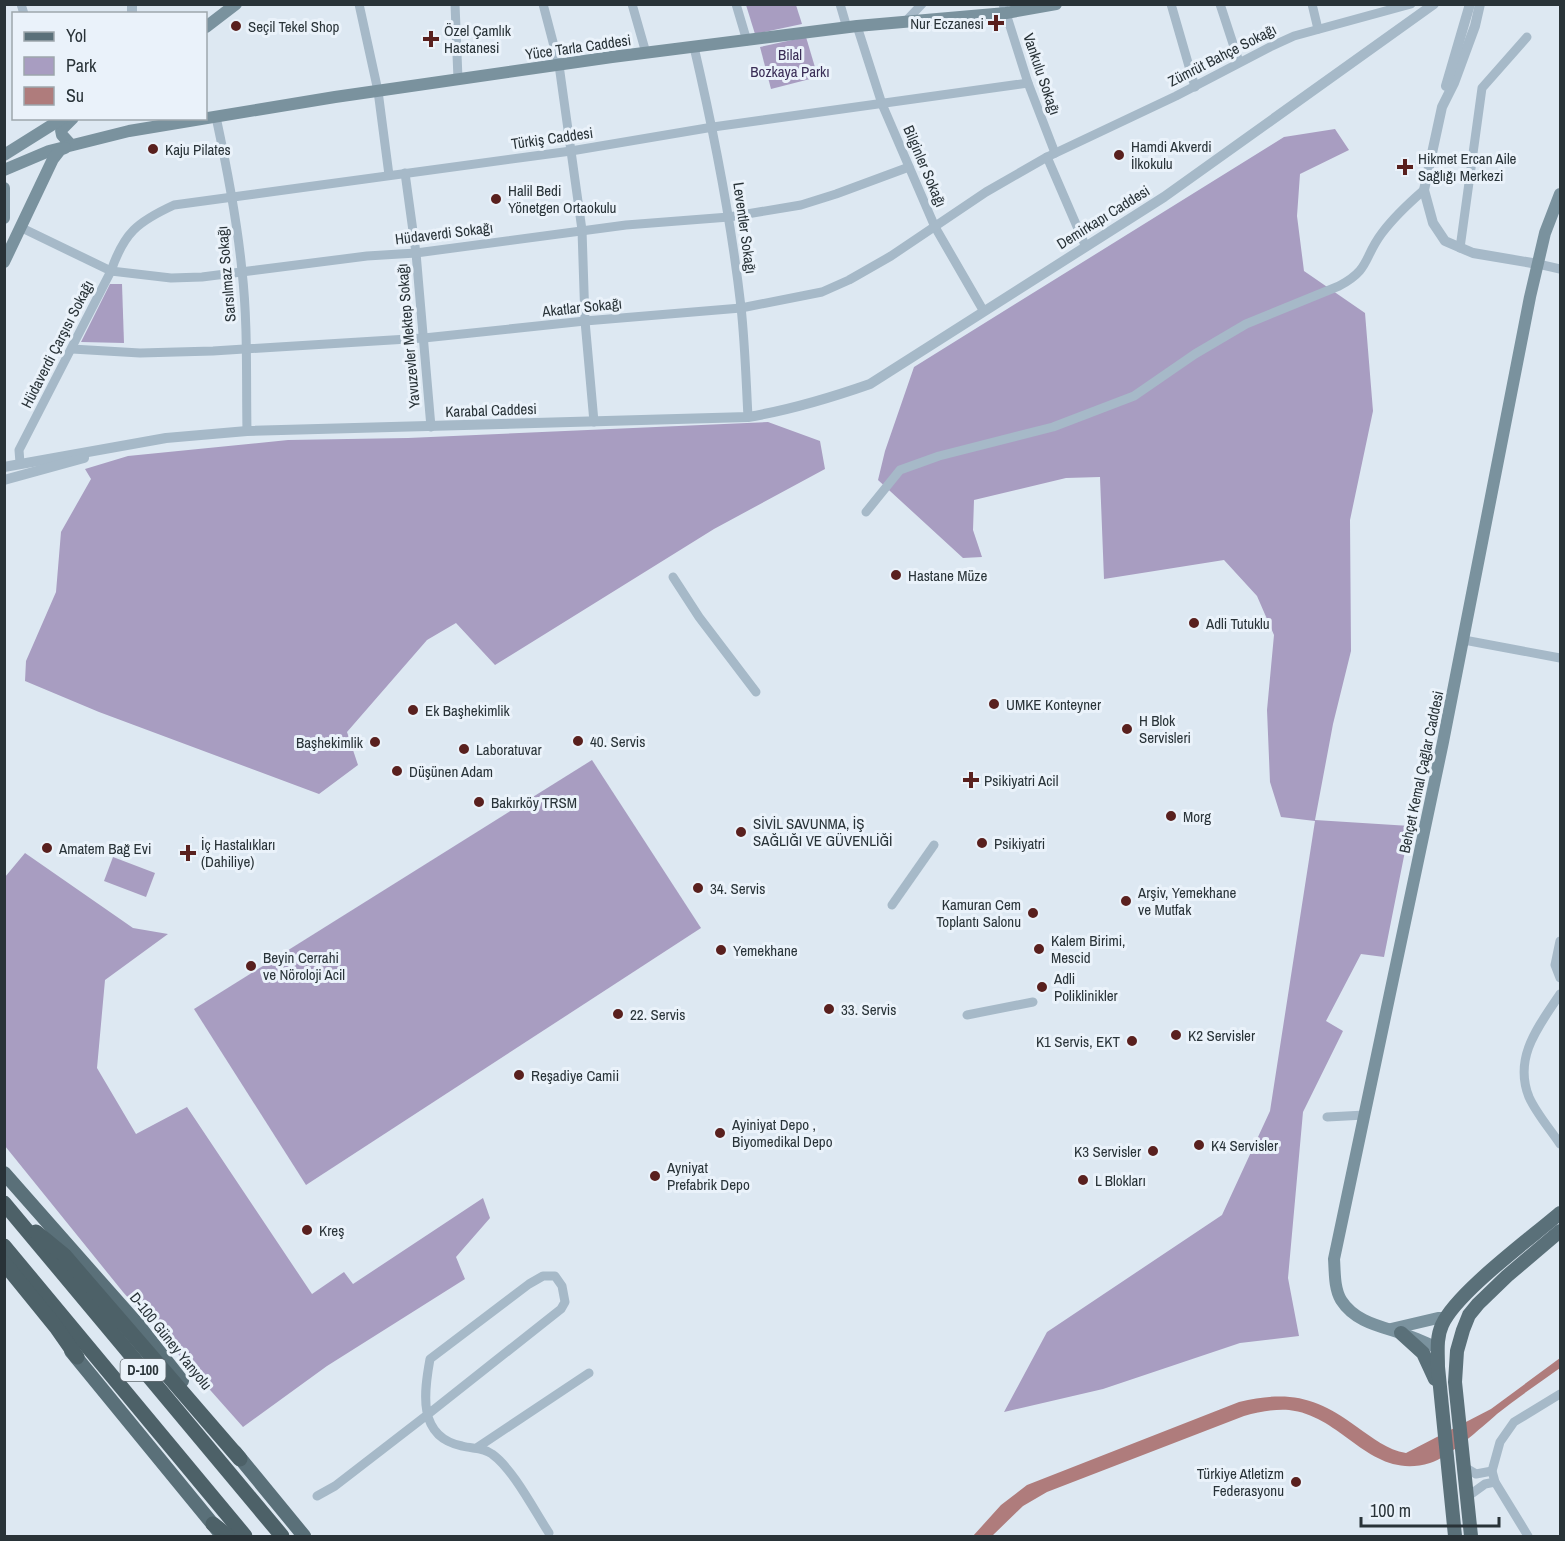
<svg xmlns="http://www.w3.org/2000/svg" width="1565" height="1541" viewBox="0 0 1565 1541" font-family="'Archivo Narrow',sans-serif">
<rect width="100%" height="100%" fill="#dde8f2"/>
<!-- green -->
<g fill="#a89dc1">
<path d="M746,5H796L802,24L755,34Z"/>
<path d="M806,37L817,74L810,79L771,89L760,47Z"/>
<path d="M1335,129L1349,150L1300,174L1297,216L1304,271L1365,313L1373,411L1350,520L1351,651L1333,724L1315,820L1410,826L1384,957L1361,954L1326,1021L1343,1031L1303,1112L1288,1278L1299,1336L1240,1343L1103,1389L1004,1412L1047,1332L1222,1215L1270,1111L1315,821L1281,817L1270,782L1267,710L1274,635L1257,596L1224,560L1104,579L1100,477L1066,478L974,500L973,530L982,557L963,558L878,480L885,451L914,367L1284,137Z"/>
<path d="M110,284H122L124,343L81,342Z"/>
<path d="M768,422L820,441L825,469L714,529L495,665L456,623L427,640L347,732L358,765L319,794L99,712L25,681L26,661L56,592L61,532L91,479L85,469L128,456L288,440L408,438Z"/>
<path d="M592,760L701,928L306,1185L194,1009Z"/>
<path d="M25,853L133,928L168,934L105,980L97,1068L136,1134L187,1107L312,1294L344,1272L353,1284L483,1198L490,1218L456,1257L465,1279L327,1366L243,1427L123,1292L5,1146V877Z"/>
<path d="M113,857L155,873L146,897L104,881Z"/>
</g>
<!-- water -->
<path fill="#af7c7c" d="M1560,1358V1368C1539,1383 1517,1398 1497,1414C1482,1427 1448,1458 1430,1463C1370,1481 1344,1416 1289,1410C1273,1409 1259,1412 1244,1416L1047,1492L1023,1506L992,1536H973L1001,1505L1027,1485L1239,1402C1289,1390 1317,1397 1357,1427C1373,1438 1387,1450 1406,1453L1491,1409Z"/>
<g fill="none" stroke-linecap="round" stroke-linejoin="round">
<!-- minor -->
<g stroke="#a6b9c8" stroke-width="9">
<path d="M21,4L24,14"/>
<path d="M359,4L378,91L389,175"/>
<path d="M455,4L458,79"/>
<path d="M543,4L559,65L582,230L585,321L594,422"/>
<path d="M632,4L646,53"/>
<path d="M736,4L747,41"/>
<path d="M840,4L847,28"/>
<path d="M1003,4L1028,83L1055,153"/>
<path d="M1171,4L1195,87"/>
<path d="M1220,4L1239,62"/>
<path d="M1312,4L1318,29"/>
<path d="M905,22L922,4"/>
<path d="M857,26L882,104L935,227L983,310"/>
<path d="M694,47C714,133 731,219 741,307C745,344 746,380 748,417"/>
<path d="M216,117C227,168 237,219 242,271C248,324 246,378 247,431"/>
<path d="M1047,157L1085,245"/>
<path d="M405,173L416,253L431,427"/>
<path d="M22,228L111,271L171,278L202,277L367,256L416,253L626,225L729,217L801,205L836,194L909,167"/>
<path d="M1460,248L1482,88L1527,37"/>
<path d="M1538,264L1560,269"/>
<path d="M72,349L140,353L213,351L424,338L585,321L741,308L822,292L849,280L891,256L986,192L1047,157L1176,96L1270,47L1294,36L1411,4"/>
<path d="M20,463L19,450L111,271C124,233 137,222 174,205L571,151L713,127L1028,83"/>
<path d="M866,512L900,470L939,456L1053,427L1134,396L1195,354L1246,324L1339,286C1371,269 1363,258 1382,233C1394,217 1409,203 1424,190"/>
<path d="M673,577L699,617L756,692"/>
<path d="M1464,640L1560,658"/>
<path d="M892,905L934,845"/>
<path d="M1560,941L1555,965L1560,978"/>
<path d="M1560,994C1539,1026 1513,1057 1529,1097C1536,1113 1550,1129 1560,1144"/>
<path d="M967,1015L1033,1002"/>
<path d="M1327,1117L1365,1115"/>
<path d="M478,1447L589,1373"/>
<path d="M1464,1467L1476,1474L1492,1471"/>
<path d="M317,1496L335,1486L427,1415L561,1309L565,1302L562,1286L555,1276H543L529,1284L430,1359C424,1392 417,1437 462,1446C472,1449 483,1447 492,1454C513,1469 534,1510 549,1533"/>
<path d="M1467,1497L1485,1484L1495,1482"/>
<path d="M1528,1536L1495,1482L1492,1471L1500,1442L1514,1422L1560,1394"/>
</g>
<!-- tertiary -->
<g stroke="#a6b9c8" stroke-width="10">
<path d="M1480,4L1475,26L1454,83L1442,107L1424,190L1433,223L1445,241L1473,253L1538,264"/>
<path d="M132,14V4"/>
<path d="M1446,86L1470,4"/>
<path d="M4,467L166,438L247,431L748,417C790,410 830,398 870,384L1164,197L1434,4"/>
<path d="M4,480L84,458"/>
</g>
<!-- secondary -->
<g stroke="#7a929e" stroke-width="12">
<path d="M206,27L236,4"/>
<path d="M71,145L62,135L61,130L73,118"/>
<path d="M4,155L63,118"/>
<path d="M4,170L49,151L129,131L335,97L612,57L857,26L1006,13L1056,4"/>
<path d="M4,188V218"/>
<path d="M4,262L53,159L60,150L65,148"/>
<path d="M1391,1329L1438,1318H1446"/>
<path d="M1438,1348C1429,1344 1420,1340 1412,1337C1387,1327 1357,1325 1341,1300C1334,1288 1335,1272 1334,1259L1443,742L1530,297L1545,233L1560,194"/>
</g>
<!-- primary -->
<g stroke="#5a7079" stroke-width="14">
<path d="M4,1173L139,1326L182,1381"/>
<path d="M1401,1333L1423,1353L1435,1379"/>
<path d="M71,1351L220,1533"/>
<path d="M235,1452L304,1536"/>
<path d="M1455,1536L1438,1367C1438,1353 1436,1338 1442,1325C1456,1293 1531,1238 1560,1213"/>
<path d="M1471,1536L1455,1382L1457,1351L1463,1330L1469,1315L1478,1304L1507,1276L1560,1231"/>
</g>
<!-- trunk -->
<g stroke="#4d6168" stroke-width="15">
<path d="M4,1203L282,1536"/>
<path d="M36,1232L64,1255L240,1459"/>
<path d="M4,1246L245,1536"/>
<path d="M4,1263L56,1327L77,1357"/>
<path d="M213,1524L228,1536"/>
</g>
</g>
<!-- markers -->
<g fill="#59201e" stroke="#eaf2fa" stroke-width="2">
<path d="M993 14h6v6h6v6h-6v6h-6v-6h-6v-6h6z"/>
<circle cx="236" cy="26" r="6"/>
<path d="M428 30h6v6h6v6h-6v6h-6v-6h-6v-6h6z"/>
<circle cx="153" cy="149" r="6"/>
<circle cx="1119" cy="155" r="6"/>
<path d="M1402 158h6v6h6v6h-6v6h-6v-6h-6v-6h6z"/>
<circle cx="496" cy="199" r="6"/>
<circle cx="896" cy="575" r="6"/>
<circle cx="1194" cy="623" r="6"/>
<circle cx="994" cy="704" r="6"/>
<circle cx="413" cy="710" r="6"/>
<circle cx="1127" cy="729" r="6"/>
<circle cx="578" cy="741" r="6"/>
<circle cx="375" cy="742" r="6"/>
<circle cx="464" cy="749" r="6"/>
<circle cx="397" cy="771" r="6"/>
<path d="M968 771h6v6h6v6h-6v6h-6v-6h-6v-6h6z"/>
<circle cx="479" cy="802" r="6"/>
<circle cx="1171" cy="816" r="6"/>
<circle cx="741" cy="832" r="6"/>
<circle cx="982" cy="843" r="6"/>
<circle cx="47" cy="848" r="6"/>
<path d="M185 844h6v6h6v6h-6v6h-6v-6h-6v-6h6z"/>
<circle cx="698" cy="888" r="6"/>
<circle cx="1126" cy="901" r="6"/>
<circle cx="1033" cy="913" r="6"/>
<circle cx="1039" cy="949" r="6"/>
<circle cx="721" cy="950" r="6"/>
<circle cx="251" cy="966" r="6"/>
<circle cx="1042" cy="987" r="6"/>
<circle cx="829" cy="1009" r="6"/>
<circle cx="618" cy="1014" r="6"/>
<circle cx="1176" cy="1035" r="6"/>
<circle cx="1132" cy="1041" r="6"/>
<circle cx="519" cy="1075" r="6"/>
<circle cx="720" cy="1133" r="6"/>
<circle cx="1199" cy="1145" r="6"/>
<circle cx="1153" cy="1151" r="6"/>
<circle cx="655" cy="1176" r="6"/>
<circle cx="1083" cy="1180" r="6"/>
<circle cx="307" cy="1230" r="6"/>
<circle cx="1296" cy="1482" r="6"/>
</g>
<g text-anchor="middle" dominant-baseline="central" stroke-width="6" stroke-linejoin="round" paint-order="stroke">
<!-- shield labels -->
<rect fill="#eaf2fa" stroke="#636c72" stroke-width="1.5" x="120.5" y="1359" width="45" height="22" rx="4.5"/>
<g font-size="14" font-weight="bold" fill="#293338">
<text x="143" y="1370">D-100</text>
</g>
<!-- poi labels -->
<g font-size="15" fill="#293338" stroke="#eaf2fa" text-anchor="start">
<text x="984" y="23" text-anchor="end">Nur Eczanesi</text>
<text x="248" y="26">Seçil Tekel Shop</text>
<text x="444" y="30">Özel Çamlık<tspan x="444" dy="17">Hastanesi</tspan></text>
<text x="1131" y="146">Hamdi Akverdi<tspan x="1131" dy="17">İlkokulu</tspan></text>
<text x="165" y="149">Kaju Pilates</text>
<text x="1418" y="158">Hikmet Ercan Aile<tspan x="1418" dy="17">Sağlığı Merkezi</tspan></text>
<text x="508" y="190">Halil Bedi<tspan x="508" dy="17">Yönetgen Ortaokulu</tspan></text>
<text x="908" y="575">Hastane Müze</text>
<text x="1206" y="623">Adli Tutuklu</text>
<text x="1006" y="704">UMKE Konteyner</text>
<text x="425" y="710">Ek Başhekimlik</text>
<text x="1139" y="720">H Blok<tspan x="1139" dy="17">Servisleri</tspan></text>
<text x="590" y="741">40. Servis</text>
<text x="363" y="742" text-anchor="end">Başhekimlik</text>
<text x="476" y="749">Laboratuvar</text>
<text x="409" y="771">Düşünen Adam</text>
<text x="984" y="780">Psikiyatri Acil</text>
<text x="491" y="802">Bakırköy TRSM</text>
<text x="1183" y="816">Morg</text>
<text x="753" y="823">SİVİL SAVUNMA, İŞ<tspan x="753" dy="17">SAĞLIĞI VE GÜVENLİĞİ</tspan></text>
<text x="994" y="843">Psikiyatri</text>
<text x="201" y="844">İç Hastalıkları<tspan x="201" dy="17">(Dahiliye)</tspan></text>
<text x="59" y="848">Amatem Bağ Evi</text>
<text x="710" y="888">34. Servis</text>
<text x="1138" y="892">Arşiv, Yemekhane<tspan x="1138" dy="17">ve Mutfak</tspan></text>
<text x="1021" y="904" text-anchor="end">Kamuran Cem<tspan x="1021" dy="17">Toplantı Salonu</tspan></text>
<text x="1051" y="940">Kalem Birimi,<tspan x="1051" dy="17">Mescid</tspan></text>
<text x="733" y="950">Yemekhane</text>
<text x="263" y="957">Beyin Cerrahi<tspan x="263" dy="17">ve Nöroloji Acil</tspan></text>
<text x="1054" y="978">Adli<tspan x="1054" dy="17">Poliklinikler</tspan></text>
<text x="841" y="1009">33. Servis</text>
<text x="630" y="1014">22. Servis</text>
<text x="1188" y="1035">K2 Servisler</text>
<text x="1120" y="1041" text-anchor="end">K1 Servis, EKT</text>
<text x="531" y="1075">Reşadiye Camii</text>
<text x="732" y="1124">Ayiniyat Depo ,<tspan x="732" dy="17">Biyomedikal Depo</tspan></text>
<text x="1211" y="1145">K4 Servisler</text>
<text x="1141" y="1151" text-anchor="end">K3 Servisler</text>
<text x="667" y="1167">Ayniyat<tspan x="667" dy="17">Prefabrik Depo</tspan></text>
<text x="1095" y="1180">L Blokları</text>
<text x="319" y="1230">Kreş</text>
<text x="1284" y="1473" text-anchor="end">Türkiye Atletizm<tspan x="1284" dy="17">Federasyonu</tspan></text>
</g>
<!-- street labels -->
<g font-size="15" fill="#293338" stroke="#eaf2fa">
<text transform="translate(578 47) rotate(-8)">Yüce Tarla Caddesi</text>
<text transform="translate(1222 55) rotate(-27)">Zümrüt Bahçe Sokağı</text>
<text transform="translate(1042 74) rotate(71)">Vankulu Sokağı</text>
<text transform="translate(552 138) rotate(-8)">Türkiş Caddesi</text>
<text transform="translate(925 166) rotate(67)">Bilginler Sokağı</text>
<text transform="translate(1103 217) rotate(-32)">Demirkapı Caddesi</text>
<text transform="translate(745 228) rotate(82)">Leventler Sokağı</text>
<text transform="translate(444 233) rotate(-7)">Hüdaverdi Sokağı</text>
<text transform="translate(226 274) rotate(-95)">Sarsılmaz Sokağı</text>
<text transform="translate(582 307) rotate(-6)">Akatlar Sokağı</text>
<text transform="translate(408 336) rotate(-95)">Yavuzevler Mektep Sokağı</text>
<text transform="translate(57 344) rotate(-63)">Hüdaverdi Çarşısı Sokağı</text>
<text transform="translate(491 410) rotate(-2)">Karabal Caddesi</text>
<text transform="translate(1421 772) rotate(-78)">Behçet Kemal Çağlar Caddesi</text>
<text transform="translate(171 1341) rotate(51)">D-100 Güney Yanyolu</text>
</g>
<!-- park labels -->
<g font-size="15" fill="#3a2d56" stroke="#eaf2fa">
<text x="790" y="54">Bilal<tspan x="790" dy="17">Bozkaya Parkı</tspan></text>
</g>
</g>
<!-- border -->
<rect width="1565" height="1541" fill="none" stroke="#293338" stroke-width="12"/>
<!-- legend -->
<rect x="12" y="12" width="195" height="108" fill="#eaf2fa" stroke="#9da6ac" stroke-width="1.5"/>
<rect x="24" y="32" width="30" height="9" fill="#5a7079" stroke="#9da6ac" stroke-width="1.5"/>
<text x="66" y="42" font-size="18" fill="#293338">Yol</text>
<rect x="24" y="57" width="30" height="18" fill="#a89dc1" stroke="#9da6ac" stroke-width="1.5"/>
<text x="66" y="72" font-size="18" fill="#293338">Park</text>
<rect x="24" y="87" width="30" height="18" fill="#af7c7c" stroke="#9da6ac" stroke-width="1.5"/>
<text x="66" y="102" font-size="18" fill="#293338">Su</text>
<!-- scale -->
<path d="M1361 1517v9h138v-9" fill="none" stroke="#293338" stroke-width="3"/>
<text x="1370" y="1517" font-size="18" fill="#293338" stroke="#eaf2fa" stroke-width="4.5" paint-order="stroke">100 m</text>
</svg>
